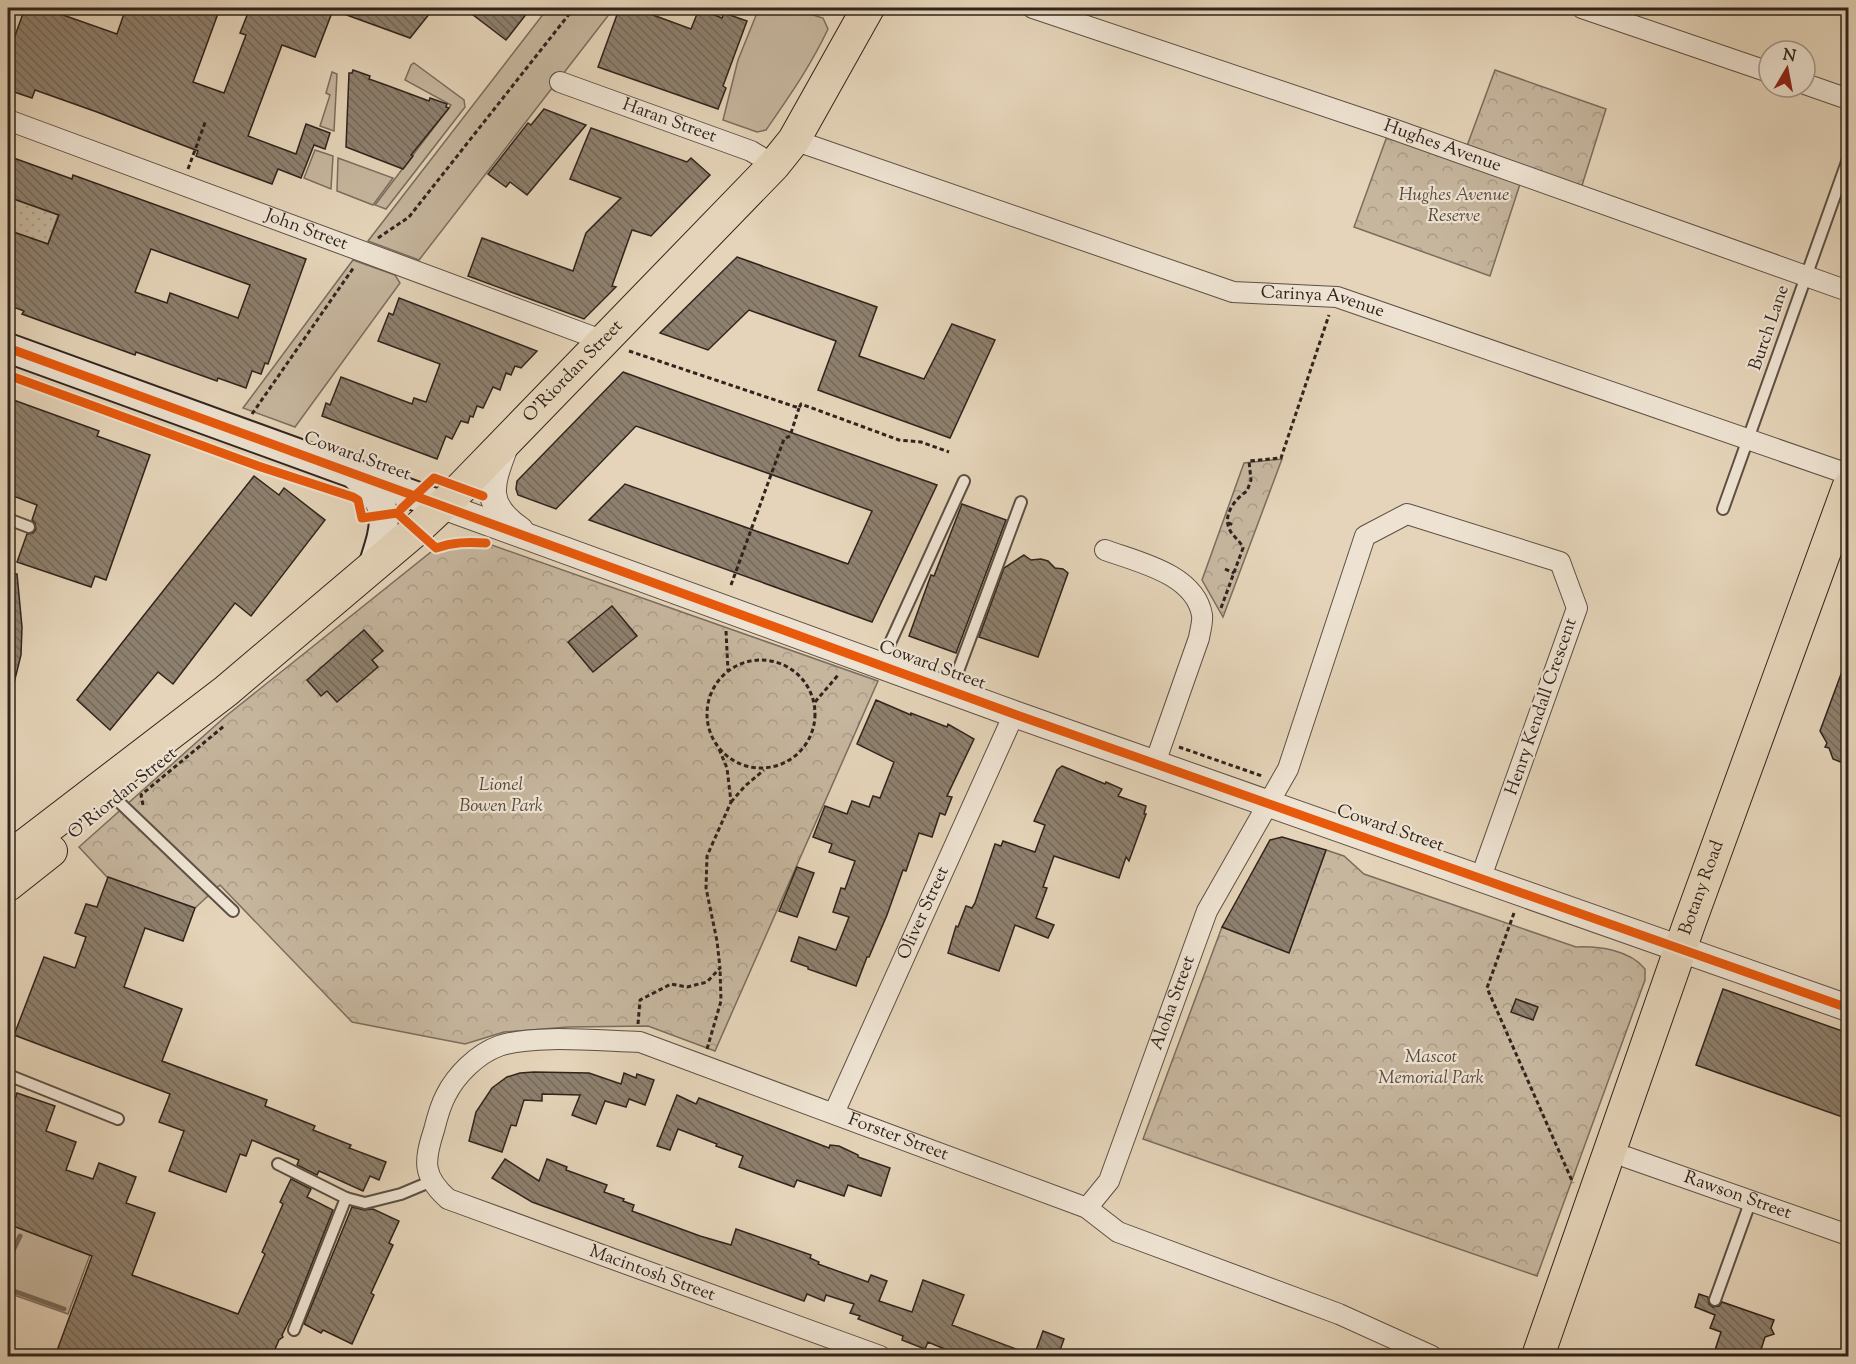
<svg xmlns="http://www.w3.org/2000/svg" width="1856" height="1364" viewBox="0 0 1856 1364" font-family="'Sorts Mill Goudy',serif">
<defs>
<pattern id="park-crowns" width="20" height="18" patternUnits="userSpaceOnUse" patternTransform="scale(1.5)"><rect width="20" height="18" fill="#c6b69e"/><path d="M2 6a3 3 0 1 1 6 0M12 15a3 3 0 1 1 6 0" fill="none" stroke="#aa9c88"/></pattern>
<pattern id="garden-dots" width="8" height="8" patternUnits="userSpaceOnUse" patternTransform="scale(1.5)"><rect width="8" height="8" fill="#c6b69e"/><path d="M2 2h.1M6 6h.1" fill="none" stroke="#aa9c88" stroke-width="1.8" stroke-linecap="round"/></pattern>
<pattern id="building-back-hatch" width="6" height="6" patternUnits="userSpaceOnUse" patternTransform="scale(1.5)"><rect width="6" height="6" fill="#8e806e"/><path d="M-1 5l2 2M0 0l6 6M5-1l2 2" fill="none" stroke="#74695a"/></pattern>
</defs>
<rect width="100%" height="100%" fill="#e5d4b9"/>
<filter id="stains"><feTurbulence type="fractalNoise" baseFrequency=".00333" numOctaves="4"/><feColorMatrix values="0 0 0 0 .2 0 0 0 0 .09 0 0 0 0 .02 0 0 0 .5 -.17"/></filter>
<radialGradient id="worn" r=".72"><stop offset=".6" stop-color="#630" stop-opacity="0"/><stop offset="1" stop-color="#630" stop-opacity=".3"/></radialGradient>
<!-- grass -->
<g fill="#c6b69e" stroke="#7b6d5e" stroke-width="1.5">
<path d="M548,8H614L419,260L368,241Z"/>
<path d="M759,8H790L823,18L828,29C810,67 790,95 766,130L757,132L723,120L738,60Z"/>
<path d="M414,63L464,100L465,107L386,209L375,205L451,105L405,80L411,65Z"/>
<path d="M332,72L337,74L334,131L320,126L330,95L326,93Z"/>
<path d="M315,150L333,156L331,189L304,178Z"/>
<path d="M338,158L393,178L373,205L337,191Z"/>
<path d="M353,260L395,275L400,283L295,427L243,408Z"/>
<path d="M8,1224L90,1255L68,1314L8,1293Z"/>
</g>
<!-- park -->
<g fill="url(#park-crowns)" stroke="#7b6d5e" stroke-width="1.5">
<path d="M1495,70L1606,109L1579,195L1523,175L1490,276L1354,227L1390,128L1464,154Z"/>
<path d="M1282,459L1223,617L1202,580L1244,463Z"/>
<path d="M464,541L486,543L878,681L715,1051L648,1026L568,1027L504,1032L465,1044L352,1022L220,885L195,908L107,877L79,847L226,716L436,548L448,544Z"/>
<path d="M1326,850L1344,856L1364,874L1576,947C1599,946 1630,950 1645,969V980L1537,1276L1143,1139L1222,927L1289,952Z"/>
</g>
<!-- garden -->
<path fill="url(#garden-dots)" stroke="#7b6d5e" stroke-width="1.5" d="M8,197L58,215L48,244L10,231L8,237Z"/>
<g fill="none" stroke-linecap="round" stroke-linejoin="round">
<!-- stream -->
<g stroke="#776a5b" stroke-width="5">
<path d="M8,1261L20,1236"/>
<path d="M8,1289L64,1309"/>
</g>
</g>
<!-- building -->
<g fill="url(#building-back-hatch)" stroke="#30241d" stroke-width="1.5" fill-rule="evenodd">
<path d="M25,8H65L63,15L117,34L126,8H220L193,82L224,93L246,35L240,33L250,8H434L410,38L333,10L315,57L282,45L248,136L296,154L306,124L330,133L325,149L314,145L301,178L278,169L272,184L196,156L198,151L97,112L35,90L32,98L8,90V55Z"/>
<path d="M464,8H531L506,40Z"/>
<path d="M624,8H656L653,15L691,29L699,9L722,18L724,13L747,21L723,86L726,88L718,109L598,67L618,12L621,13Z"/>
<path d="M353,70L370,76L369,79L386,85L429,101L430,98L447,104L446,107L449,108L411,155L413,156L403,169L346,147L349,73H352Z"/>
<path d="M544,109L586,125L527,195L510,182L506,187L488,174L528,123L531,125Z"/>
<path d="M591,128L687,162L691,158L710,175L651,236L632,230L612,286L616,287L584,319L468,276L482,238L573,271L586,233L621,198L570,179Z"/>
<path d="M8,156L72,179L73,175L306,259L268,364L265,363L261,374L252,371L246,388L218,378L217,381L136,352L135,355L22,314L24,311L8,305V230L48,244L59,215L8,197ZM151,249L250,285L238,318L170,293L167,303L135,292Z"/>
<path d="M737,257L877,307L859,356L924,379L952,324L995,340L950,438L818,390L836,341L749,310L708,350L660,333Z"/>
<path d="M399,298L537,351L521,368L515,366L511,375L506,373L500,390L493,387L483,408L477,406L473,417L470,416L468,423L461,421L452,439L446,436L437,459L322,416L326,403L330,405L341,377L412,404L414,398L426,402L440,364L378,341L389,313L393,315Z"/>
<path d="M623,372L937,485L872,622L589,520L625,484L848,564L872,511L784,479L636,426L556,509L518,495L516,489L517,481Z"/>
<path d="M8,398L99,431L97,436L150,455L106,580L95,576L91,587L17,562L27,534L33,533L36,529L35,523L32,520L37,505L8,494Z"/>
<path d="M254,476L279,495L284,488L325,520L251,616L235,603L173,684L158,672L110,730L77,700Z"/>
<path d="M962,504L1006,520L956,653L909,636L931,575L934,576Z"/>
<path d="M1024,555L1031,560L1041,559L1048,561L1055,568L1063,569L1068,573L1038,657L979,637L1004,568Z"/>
<path d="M8,574H17L22,627L21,655L13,687H8Z"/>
<path d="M612,606L637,636L593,672L568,642Z"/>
<path d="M364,630L383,651L372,660L378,667L337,702L327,691L321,696L307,680Z"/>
<path d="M1847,658H1848V765L1833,759L1829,748L1825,747L1827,743L1820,731Z"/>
<path d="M876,700L911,715V713L947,727L948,724L974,739L947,796L952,797L945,815L940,813L932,837L919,833L906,871L903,870L887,915L869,957H867L856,986L808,969V967L791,961L799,937L836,950L849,917L833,912L841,888L845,889L855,861L829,852L832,844L813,837L825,806L847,814L852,801L869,807L873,796L880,798L894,762L857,744Z"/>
<path d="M1062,766L1105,784L1106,782L1122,789L1118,796L1146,806L1144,814H1146L1129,861L1126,857L1119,878L1054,856L1043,887L1047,888L1036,918L1054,925L1048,938L1015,925L999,971L948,953L956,926L958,927L966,906L972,908L975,903L995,844L1001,846L1003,841L1035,852L1045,825L1034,821L1057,770Z"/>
<path d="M1282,837L1326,850L1289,953L1222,927L1270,840Z"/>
<path d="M797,867L814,873L797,917L779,911Z"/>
<path d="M108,877L195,908L183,941L145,928L124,987L182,1009L162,1061L267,1100L265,1106L315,1126L313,1130L351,1145L349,1148L386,1162L379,1180L370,1176L363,1191L319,1171L317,1175L297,1165L299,1160L252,1140L246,1156L240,1154L226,1192L169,1171L184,1131L159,1122L170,1094L14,1035L44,957L75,968L86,937L75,933L86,904L97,907Z"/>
<path d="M1723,989L1848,1033V1119L1696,1065Z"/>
<path d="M1516,999L1538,1007L1533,1020L1511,1012Z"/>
<path d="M534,1072L589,1073L621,1084L624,1073L636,1078L637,1074L654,1080L645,1105L629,1099L626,1107L605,1101L596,1124L572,1115L580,1095L542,1094V1101L524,1100L516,1126L511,1125L502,1152L469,1141L476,1112L492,1088L507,1077L520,1073Z"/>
<path d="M17,1093L55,1106L46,1131L76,1142L66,1170L93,1179L99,1163L136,1177L126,1203L155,1213L132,1275L238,1314L265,1254L262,1252L283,1204L280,1202L291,1179L311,1189L307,1197L333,1210L291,1317L282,1335L283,1337L279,1340L272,1356H55L92,1256L8,1224V1119Z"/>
<path d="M677,1095L696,1104L699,1098L829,1148L830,1145L839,1146L858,1155V1157L890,1168L881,1196L848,1185L844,1196L797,1180L794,1187L739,1167L743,1156L716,1146L717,1144L678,1129L670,1150L657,1146Z"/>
<path d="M505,1159L539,1181L547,1159L567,1167L566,1170L607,1185L604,1192L624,1199L623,1201L634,1205L632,1211L700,1236L731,1245L736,1229L811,1255L810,1258L819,1262L818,1264L868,1282L871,1275L887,1281L879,1301L912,1312L923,1280L964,1295L952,1325L1032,1355V1356H953L954,1353L928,1342L925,1349L902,1340L903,1336L858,1319L860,1316L850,1313L854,1304L826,1295L824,1301L807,1294L804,1301L532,1202L492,1178Z"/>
<path d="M352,1207L364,1210L373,1209L399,1221L389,1243L393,1245L371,1293L374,1295L352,1344L323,1330L321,1333L304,1324Z"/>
<path d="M1699,1294L1708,1297L1709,1304L1713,1307L1719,1306L1722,1302L1774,1320L1771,1328L1774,1334L1765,1337L1759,1356H1713L1721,1332L1710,1328L1715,1315L1695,1307Z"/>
<path d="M1043,1331L1064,1339L1058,1356H1034Z"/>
</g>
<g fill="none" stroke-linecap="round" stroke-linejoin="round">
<defs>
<g id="service">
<path d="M1723,509L1848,159"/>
<path d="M8,519L29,527"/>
<path d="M880,665L964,481"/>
<path d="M951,690L1021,502"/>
<path d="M118,801L233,911"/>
<path d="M8,1075L118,1119"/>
<path d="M278,1164L346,1198L294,1330"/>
<path d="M346,1198L365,1203L401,1194L432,1181"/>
<path d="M1715,1300L1751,1200"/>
</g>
<g id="minor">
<path id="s1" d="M1033,8L1390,128L1848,291"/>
<path d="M1582,8L1769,72"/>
<path id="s2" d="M560,82L751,151L774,165"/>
<path d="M1805,84L1848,99"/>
<path id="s3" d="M8,120L604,341"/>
<path id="s4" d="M794,140L1233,292L1337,297L1848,474"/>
<path d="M1105,550C1138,562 1195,574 1202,615C1203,622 1200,631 1199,638L1155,763"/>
<path id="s5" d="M834,1113L1014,714"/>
<path id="s6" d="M1626,1157L1848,1235"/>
<path id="s7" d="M1087,1208L1109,1181L1207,911L1288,769L1365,536L1407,514L1560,562L1577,608L1481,877"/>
<path id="s8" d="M880,1356L448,1199C422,1176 424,1161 434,1130C437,1118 440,1106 446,1095C456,1075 477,1054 499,1046C534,1034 601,1041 640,1042L1087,1208L1118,1232L1339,1314L1432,1356"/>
</g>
<g id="tertiary">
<path d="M505,446C491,484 482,504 520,530"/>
<path d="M443,506L1014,714L1848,1008"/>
</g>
<g id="secondary">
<path d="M8,348L443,506"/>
<path d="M357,477C394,505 386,526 373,566"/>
</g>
<g id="primary">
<path id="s9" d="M8,858L226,691L416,530L461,488L774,165L794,140L868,8"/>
<path d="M8,885L51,851"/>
<path id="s10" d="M1538,1356L1688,927L1848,488"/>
</g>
</defs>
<!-- service casing -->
<use href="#service" stroke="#5d5044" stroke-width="14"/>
<!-- minor casing -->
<use href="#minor" stroke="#5d5044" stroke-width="22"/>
<!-- tertiary casing -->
<use href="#tertiary" stroke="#5d5044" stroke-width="28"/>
<!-- secondary casing -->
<use href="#secondary" stroke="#30241d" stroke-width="32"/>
<!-- primary casing -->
<use href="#primary" stroke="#30241d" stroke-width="34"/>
<!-- path -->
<g stroke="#30241d" stroke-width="3" stroke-dasharray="4.5 3" stroke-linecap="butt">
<path d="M188,169L206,120"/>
<path d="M378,238L409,217L574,8"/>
<path d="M629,351L799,408L801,404L899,440L921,442L949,452"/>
<path d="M252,414L354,267"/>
<path d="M1228,523L1234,525"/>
<path d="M1225,569L1234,573"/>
<path d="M731,585L784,439L790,436L799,408"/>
<path d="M1221,608L1243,548C1240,540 1231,535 1229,528C1223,514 1236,498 1247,491L1251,480L1249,461L1281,458L1329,315"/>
<path d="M726,631L728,671"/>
<circle cx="761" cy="714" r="54"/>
<path d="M815,702L839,674"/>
<path d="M1179,747L1262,776"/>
<path d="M731,802L745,786L764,770"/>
<path d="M143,805L141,795L224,726"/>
<path d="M1514,913L1487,988L1573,1183"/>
<path d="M638,1024L640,1000L671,984L687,987L707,982L720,968L717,941L706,888L707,856L731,802L727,768L719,749"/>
<path d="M707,1049L721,1001L720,968"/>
</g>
<!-- service -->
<use href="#service" stroke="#eee3d2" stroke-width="10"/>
<!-- minor -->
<use href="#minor" stroke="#eee3d2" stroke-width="20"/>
<!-- tertiary -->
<use href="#tertiary" stroke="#eee3d2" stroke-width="26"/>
<!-- secondary -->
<use href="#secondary" stroke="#eee3d2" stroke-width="28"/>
<!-- primary -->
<use href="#primary" stroke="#e5d4b9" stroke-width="32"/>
<defs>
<g id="cycleway">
<path d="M8,348L1014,714L1848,1008"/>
<path d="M8,375L258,466L353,497L358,500L362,518L397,513L436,548C453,542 468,542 486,543"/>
<path d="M401,509L434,478L483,496"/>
</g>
</defs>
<!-- cycleway casing -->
<use href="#cycleway" stroke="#eee3d2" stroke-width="13"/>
<!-- cycleway -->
<use href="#cycleway" stroke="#e8590c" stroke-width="9"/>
</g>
<g text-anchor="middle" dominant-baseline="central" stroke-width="4.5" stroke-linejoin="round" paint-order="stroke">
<!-- street labels -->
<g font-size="18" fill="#30241d" stroke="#eee3d2">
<text stroke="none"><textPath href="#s2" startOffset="116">Haran Street</textPath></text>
<text stroke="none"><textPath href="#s1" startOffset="432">Hughes Avenue</textPath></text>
<text stroke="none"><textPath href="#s3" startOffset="318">John Street</textPath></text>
<text stroke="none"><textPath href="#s4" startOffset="555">Carinya Avenue</textPath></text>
<text transform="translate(1770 328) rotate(-71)">Burch Lane</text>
<text stroke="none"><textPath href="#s9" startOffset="747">O'Riordan Street</textPath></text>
<text transform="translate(357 457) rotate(20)">Coward Street</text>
<text transform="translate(932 666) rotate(20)">Coward Street</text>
<text transform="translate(1542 707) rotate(-71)">Henry Kendall Crescent</text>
<text transform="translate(123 794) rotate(-39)">O'Riordan Street</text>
<text transform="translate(1390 829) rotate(19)">Coward Street</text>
<text stroke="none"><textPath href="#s10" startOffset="496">Botany Road</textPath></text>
<text stroke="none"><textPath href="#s5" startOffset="219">Oliver Street</textPath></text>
<text stroke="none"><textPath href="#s7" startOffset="224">Aloha Street</textPath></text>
<text stroke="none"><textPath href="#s8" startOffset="1064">Forster Street</textPath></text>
<text stroke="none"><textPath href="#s6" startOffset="118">Rawson Street</textPath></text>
<text transform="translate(652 1274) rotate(20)">Macintosh Street</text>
</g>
<!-- park labels -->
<g font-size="18" font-style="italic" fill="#56483d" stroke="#eee3d2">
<text x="1454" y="196">Hughes Avenue<tspan x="1454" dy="21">Reserve</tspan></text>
<text x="501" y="786">Lionel<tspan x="501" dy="21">Bowen Park</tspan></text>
<text x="1431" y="1058">Mascot<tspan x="1431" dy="21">Memorial Park</tspan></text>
</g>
</g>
<!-- margin -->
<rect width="1856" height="1364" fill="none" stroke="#e5d4b9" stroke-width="30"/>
<rect x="9" y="9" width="1838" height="1346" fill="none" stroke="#30241d" stroke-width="3"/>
<rect x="15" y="15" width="1826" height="1334" fill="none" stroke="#30241d" stroke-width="1.5"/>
<!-- north arrow -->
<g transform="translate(1787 69) rotate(10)"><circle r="28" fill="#eee3d2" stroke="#a2978a" stroke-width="1.5"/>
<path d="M0-4.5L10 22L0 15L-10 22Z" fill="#8f2418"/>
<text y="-9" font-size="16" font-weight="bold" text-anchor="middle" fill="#30241d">N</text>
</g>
<rect width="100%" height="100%" filter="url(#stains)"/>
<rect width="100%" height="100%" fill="url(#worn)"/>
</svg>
